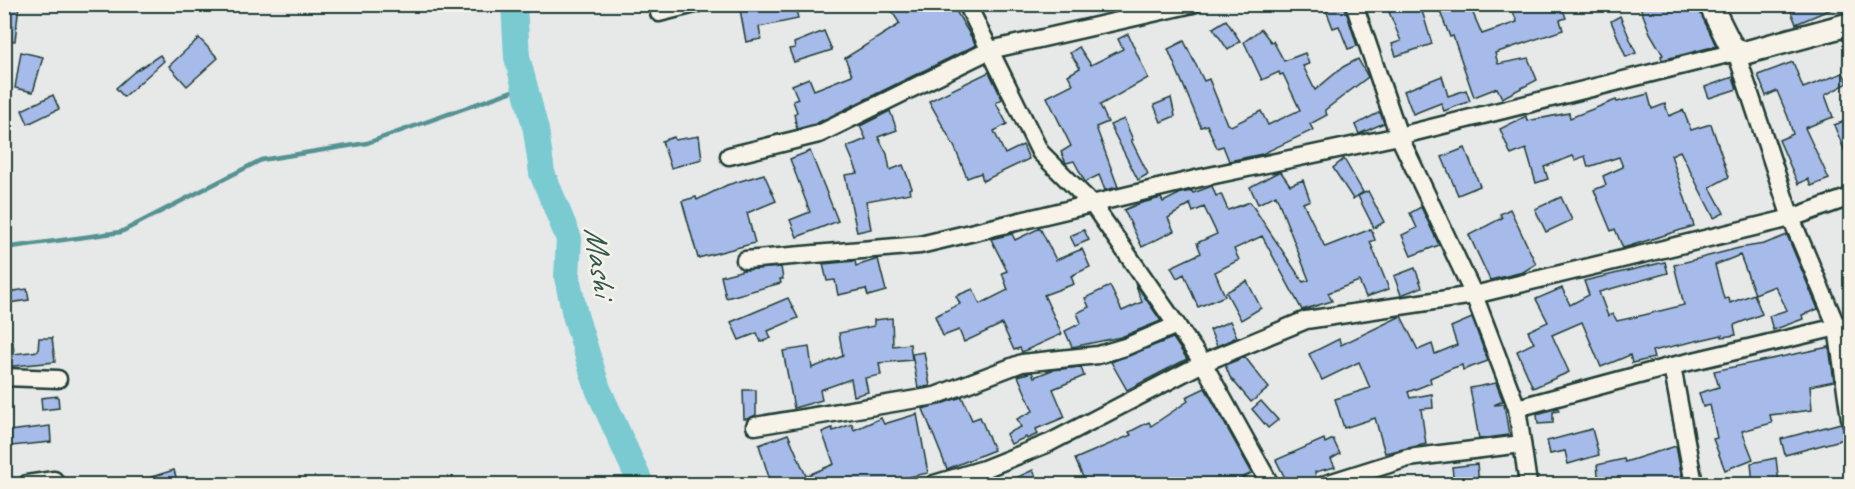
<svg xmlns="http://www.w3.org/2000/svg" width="1855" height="489" viewBox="0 0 1855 489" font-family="Caveat,sans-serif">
<rect width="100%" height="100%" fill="#e7e8e8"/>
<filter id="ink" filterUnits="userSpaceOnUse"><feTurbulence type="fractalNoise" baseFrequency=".0167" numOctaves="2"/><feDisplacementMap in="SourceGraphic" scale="12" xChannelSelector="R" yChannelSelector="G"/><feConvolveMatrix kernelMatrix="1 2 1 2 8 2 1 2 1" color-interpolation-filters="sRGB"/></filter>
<g filter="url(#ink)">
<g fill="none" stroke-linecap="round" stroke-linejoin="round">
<!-- stream -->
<path stroke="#559292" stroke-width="4.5" d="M4,248L121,232L261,160L367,143L524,87"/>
<!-- river -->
<path stroke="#79cad1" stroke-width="26" d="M514,4L517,57L536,130L542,173L569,239L567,277L575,315L598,389L641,484"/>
</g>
<!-- building -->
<g fill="#a6bbe9" stroke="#1f3d34" stroke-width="1.5">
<path d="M4,4H19L15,41L4,40Z"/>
<path d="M739,4H795L798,19L759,27L761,39L746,42Z"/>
<path d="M887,4H952L976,45L815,124L797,129L794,114L797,112L793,101L798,99L792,85L809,78L814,90L852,75L845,58L900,24Z"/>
<path d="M1332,4H1344L1357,46L1348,49L1339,26L1333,28L1325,7Z"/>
<path d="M1407,4H1420L1432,44L1396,56L1392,44L1401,41L1389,12Z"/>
<path d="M1437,4H1469L1482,34L1517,22L1510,4H1529L1531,8L1543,4H1561L1566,18L1560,20L1563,30L1495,53L1498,64L1528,58L1537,80L1502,98L1497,88L1474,97L1453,36L1450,37Z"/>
<path d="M1639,4H1697L1716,46L1662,60L1661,56L1663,55L1650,33Z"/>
<path d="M1788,4H1841V5L1796,24Z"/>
<path d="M1620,16L1636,53L1626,57L1611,21Z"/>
<path d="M1226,20L1240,41L1228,50L1213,28Z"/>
<path d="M1261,29L1271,42L1273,41L1284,61L1305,53L1309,64L1303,66L1315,90L1343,67L1358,59L1368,77L1325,110L1327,115L1310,124L1313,130L1262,154L1229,161L1223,146L1217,148L1207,125L1201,127L1168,49L1184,41L1204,81L1209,79L1227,124L1231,126L1261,111L1268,125L1300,110L1283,74L1280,75L1279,72L1262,80L1244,42Z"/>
<path d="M824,31L832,50L794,62L789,49L795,48L794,43Z"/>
<path d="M1128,34L1148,78L1100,105L1108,122L1096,127L1118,187L1105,190L1099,175L1085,182L1074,161L1066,163L1061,152L1071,146L1047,97L1073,84L1068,75L1080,68L1070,53L1079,47L1091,65L1123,49L1118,39Z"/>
<path d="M199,38L218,58L187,86L169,66Z"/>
<path d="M21,52L43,57L33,92L15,88Z"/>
<path d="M160,55L164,61L124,97L116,88L134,72Z"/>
<path d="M1793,62L1803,88L1843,73L1848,83L1825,95L1833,117L1805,128L1829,179L1811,186L1808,179L1798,184L1779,140L1793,134L1788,117L1777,91L1766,96L1758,75Z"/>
<path d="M989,72L1002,99L996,103L1007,124L994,131L1005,154L1023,145L1029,159L983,181L981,173L967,178L955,148L929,101Z"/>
<path d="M1442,76L1448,96L1466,90L1470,101L1444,111L1441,103L1413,114L1404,91Z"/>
<path d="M1733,77L1737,89L1709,98L1705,87Z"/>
<path d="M1648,94L1652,109L1665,104L1669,116L1683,110L1691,130L1711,124L1729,177L1710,187L1724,213L1714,218L1680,151L1671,155L1694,226L1623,248L1615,229L1611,231L1594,190L1606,185L1603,176L1623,167L1619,157L1588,167L1585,156L1575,160L1573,156L1544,167L1548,179L1536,183L1526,149L1511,155L1500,129L1526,116L1527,121L1569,113L1570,118L1616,100L1617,102Z"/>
<path d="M53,95L59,109L28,124L22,110Z"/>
<path d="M1171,98L1175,116L1161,122L1154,105Z"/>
<path d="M890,111L897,130L878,137L887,154L890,170L903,165L912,188L909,189L910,193L866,201L871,229L857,232L845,175L858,173L847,147L866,139L860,126Z"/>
<path d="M1380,112L1384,123L1359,134L1355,125Z"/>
<path d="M1124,119L1133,140H1131L1148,174L1138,180L1110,125Z"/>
<path d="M1851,119V164H1850L1834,125Z"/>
<path d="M699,136L702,159L671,168L662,141L674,137L675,140Z"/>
<path d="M1465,148L1480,186L1458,195L1442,157Z"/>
<path d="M810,151L838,221L797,237L790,220L810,212L790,159Z"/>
<path d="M1344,159L1363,192L1353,199L1333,168Z"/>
<path d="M1278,172H1281L1290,185L1303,180L1310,200L1303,203L1325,247L1371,229L1375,240L1370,242L1389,289L1366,297L1359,281L1328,293L1332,301L1302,310L1262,236L1234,249L1239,260L1215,272L1225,296L1198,307L1184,274L1177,278L1171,267L1201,253L1197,243L1217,234L1204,207L1193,212L1190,204L1168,218L1174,231L1142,247L1124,210L1138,204L1161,198L1163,202L1181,193L1192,191L1193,193L1212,186L1216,196L1221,194L1228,210L1250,202L1303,282L1309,280L1276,195L1258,204L1250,187Z"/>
<path d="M764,174L776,201L747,213L755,243L698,258L682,201L696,197L697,200L727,185Z"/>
<path d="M1368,191L1384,222L1374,228L1358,196Z"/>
<path d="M1561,197L1572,220L1546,232L1535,209Z"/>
<path d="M1421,207L1439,245L1411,256L1402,235L1417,228L1410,213Z"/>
<path d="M1510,209L1536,264L1523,272L1490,280L1469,235L1502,218L1500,214Z"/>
<path d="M1040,228L1056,260L1082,249L1090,267L1071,276L1074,284L1044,295L1062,334L1022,352L1020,348L1014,350L1002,324L964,342L959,330L943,336L935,316L960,304L956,296L973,289L980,304L1008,290L1002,273L1007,271L991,239L1012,234L1015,240Z"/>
<path d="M1084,230L1089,240L1075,246L1070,236Z"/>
<path d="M1787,235L1818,309L1802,315L1803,319L1773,330L1769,316L1787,310L1775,286L1755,294L1740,255L1715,265L1724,299L1729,298L1730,303L1754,294L1762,314L1734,325L1736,335L1722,337V335L1652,351L1654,358L1632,363L1630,355L1601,367L1582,322L1552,335L1569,372L1533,388L1517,351L1534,343L1528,331L1548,322L1536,299L1562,288L1570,305L1589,295L1584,281L1665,262L1668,273L1599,292L1608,316L1613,314L1617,321L1644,315L1684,305L1674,265L1739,248L1764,244Z"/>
<path d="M878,259L886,291L868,296L866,289L838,295L835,280L827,281L823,264L855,261L856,266Z"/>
<path d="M781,267L783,279H780L781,283L726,298L721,276L744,270Z"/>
<path d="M1415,268L1422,287L1401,295L1394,276Z"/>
<path d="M1247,281L1261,308L1241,320L1226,292Z"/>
<path d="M1135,283L1161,321L1121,337L1072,347L1065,331L1081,323L1077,313L1089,307L1085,298L1110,286L1122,311L1142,302Z"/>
<path d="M27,289L29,300L9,303L8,292Z"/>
<path d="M788,298L798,318L768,331L771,338L761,342L757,333L739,340L731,322Z"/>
<path d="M1401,316L1418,350L1432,344L1435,354L1457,345L1451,327L1472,318L1488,361L1463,370L1462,365L1453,368L1430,378L1431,383L1408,392L1410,398L1432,394L1433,408L1421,409L1426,444L1385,453L1375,418L1344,428L1335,399L1370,388L1359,362L1322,380L1309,354L1339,339L1341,345Z"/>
<path d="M892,318L893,346L910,344L912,360L879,363L881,375L865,378L868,392L854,396L851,379L820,390L822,400L794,408L783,351L809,347L812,368L843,356L839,333L874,326V320Z"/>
<path d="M1230,321L1237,337L1217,346L1210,330Z"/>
<path d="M39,338H52L55,362L4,367V342H13L14,354L38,351Z"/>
<path d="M1173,338L1187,359L1127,390L1111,362Z"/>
<path d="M1829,347L1834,381L1810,386L1812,410L1770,415L1772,423L1742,431L1753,459L1725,470L1713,439L1717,438L1710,405L1703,407L1699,393L1719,387L1714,371Z"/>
<path d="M924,352L930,386L918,388L912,354Z"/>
<path d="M1245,357L1269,388L1251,402L1230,377L1225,365Z"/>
<path d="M1081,367L1084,376L1053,389L1065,417L1036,429L1038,434L1027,439L1026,437L1011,444L1006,434L1021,427L1017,419L1033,411L1018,376L1032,372L1034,377L1052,370Z"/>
<path d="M1496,383L1503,401L1494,405L1504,404L1509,435L1479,439L1470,388Z"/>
<path d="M1205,388L1252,473L1229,484H1086L1075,459L1131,435L1129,432L1149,422L1151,426L1188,401L1186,397Z"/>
<path d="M743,390H756V415L747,419H744Z"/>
<path d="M58,396L59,408L42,410L41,398Z"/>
<path d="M962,397L972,420L980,417L994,450L947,469L923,409Z"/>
<path d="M1261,401L1278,420L1268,428L1252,409Z"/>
<path d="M1558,408L1559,411L1553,412V423L1538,424L1537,414Z"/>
<path d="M917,414L928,473L888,481L889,484H771L759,445L788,434L806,476L834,464L822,432L832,428L833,431L852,424L854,430L881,418L884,424Z"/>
<path d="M1841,423L1848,438L1785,455L1781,439Z"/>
<path d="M50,426L51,442L11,446L9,431Z"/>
<path d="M1592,429L1599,455L1568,464L1565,451L1550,454L1547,441Z"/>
<path d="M1324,439L1325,443L1333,439L1340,454L1331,459L1335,467L1315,472L1316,478L1304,484H1288L1276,460Z"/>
<path d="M1676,446L1683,484H1599L1597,465L1624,459L1625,462Z"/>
<path d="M1776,458L1779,484H1753L1751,463Z"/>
<path d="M1477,464L1479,484H1454L1452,467Z"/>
<path d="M174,470L178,484H135V482Z"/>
<path d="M1033,470L1039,484H1003Z"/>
</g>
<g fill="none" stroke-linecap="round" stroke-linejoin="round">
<defs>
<g id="street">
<path d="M967,4L1040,152L1093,205L1203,363L1270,484"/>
<path d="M1354,4L1399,136L1474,295L1517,408L1528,484"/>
<path d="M659,13L695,4"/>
<path d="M729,156L819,134L990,50L1193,4"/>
<path d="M745,260L920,245L1200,178L1399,136L1736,52L1791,218L1837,327L1850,418"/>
<path d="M1672,366L1694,484"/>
<path d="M4,377L58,379"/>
<path d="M1517,408L1672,366L1850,324"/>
<path d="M755,426L935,396L1022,363L1098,355L1125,347L1177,325"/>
<path d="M27,484L54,480"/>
<path d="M934,484L984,469L1049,443L1203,363L1306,320L1474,295L1791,218L1850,197"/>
<path d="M1326,484L1408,458L1522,444"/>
</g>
<path id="secondary" d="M1710,4L1730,44L1740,54L1850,24"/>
</defs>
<!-- street casing -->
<use href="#street" stroke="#1f3d34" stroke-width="21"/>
<!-- secondary casing -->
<use href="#secondary" stroke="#1f3d34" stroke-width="27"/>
<!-- street -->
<use href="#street" stroke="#f7f3e8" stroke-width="16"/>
<!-- secondary -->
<use href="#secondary" stroke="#f7f3e8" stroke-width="22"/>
</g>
</g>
<g text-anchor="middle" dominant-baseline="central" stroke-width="5" stroke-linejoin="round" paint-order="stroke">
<!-- water labels -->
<g font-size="32" font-style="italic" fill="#315953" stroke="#f7f3e8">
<text transform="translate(600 261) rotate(82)">Mashi</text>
</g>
</g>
<!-- margin -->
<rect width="1855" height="489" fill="none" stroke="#f7f3e8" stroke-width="24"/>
<rect x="12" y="12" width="1831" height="465" fill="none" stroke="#1f3d34" stroke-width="2" filter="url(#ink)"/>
</svg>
